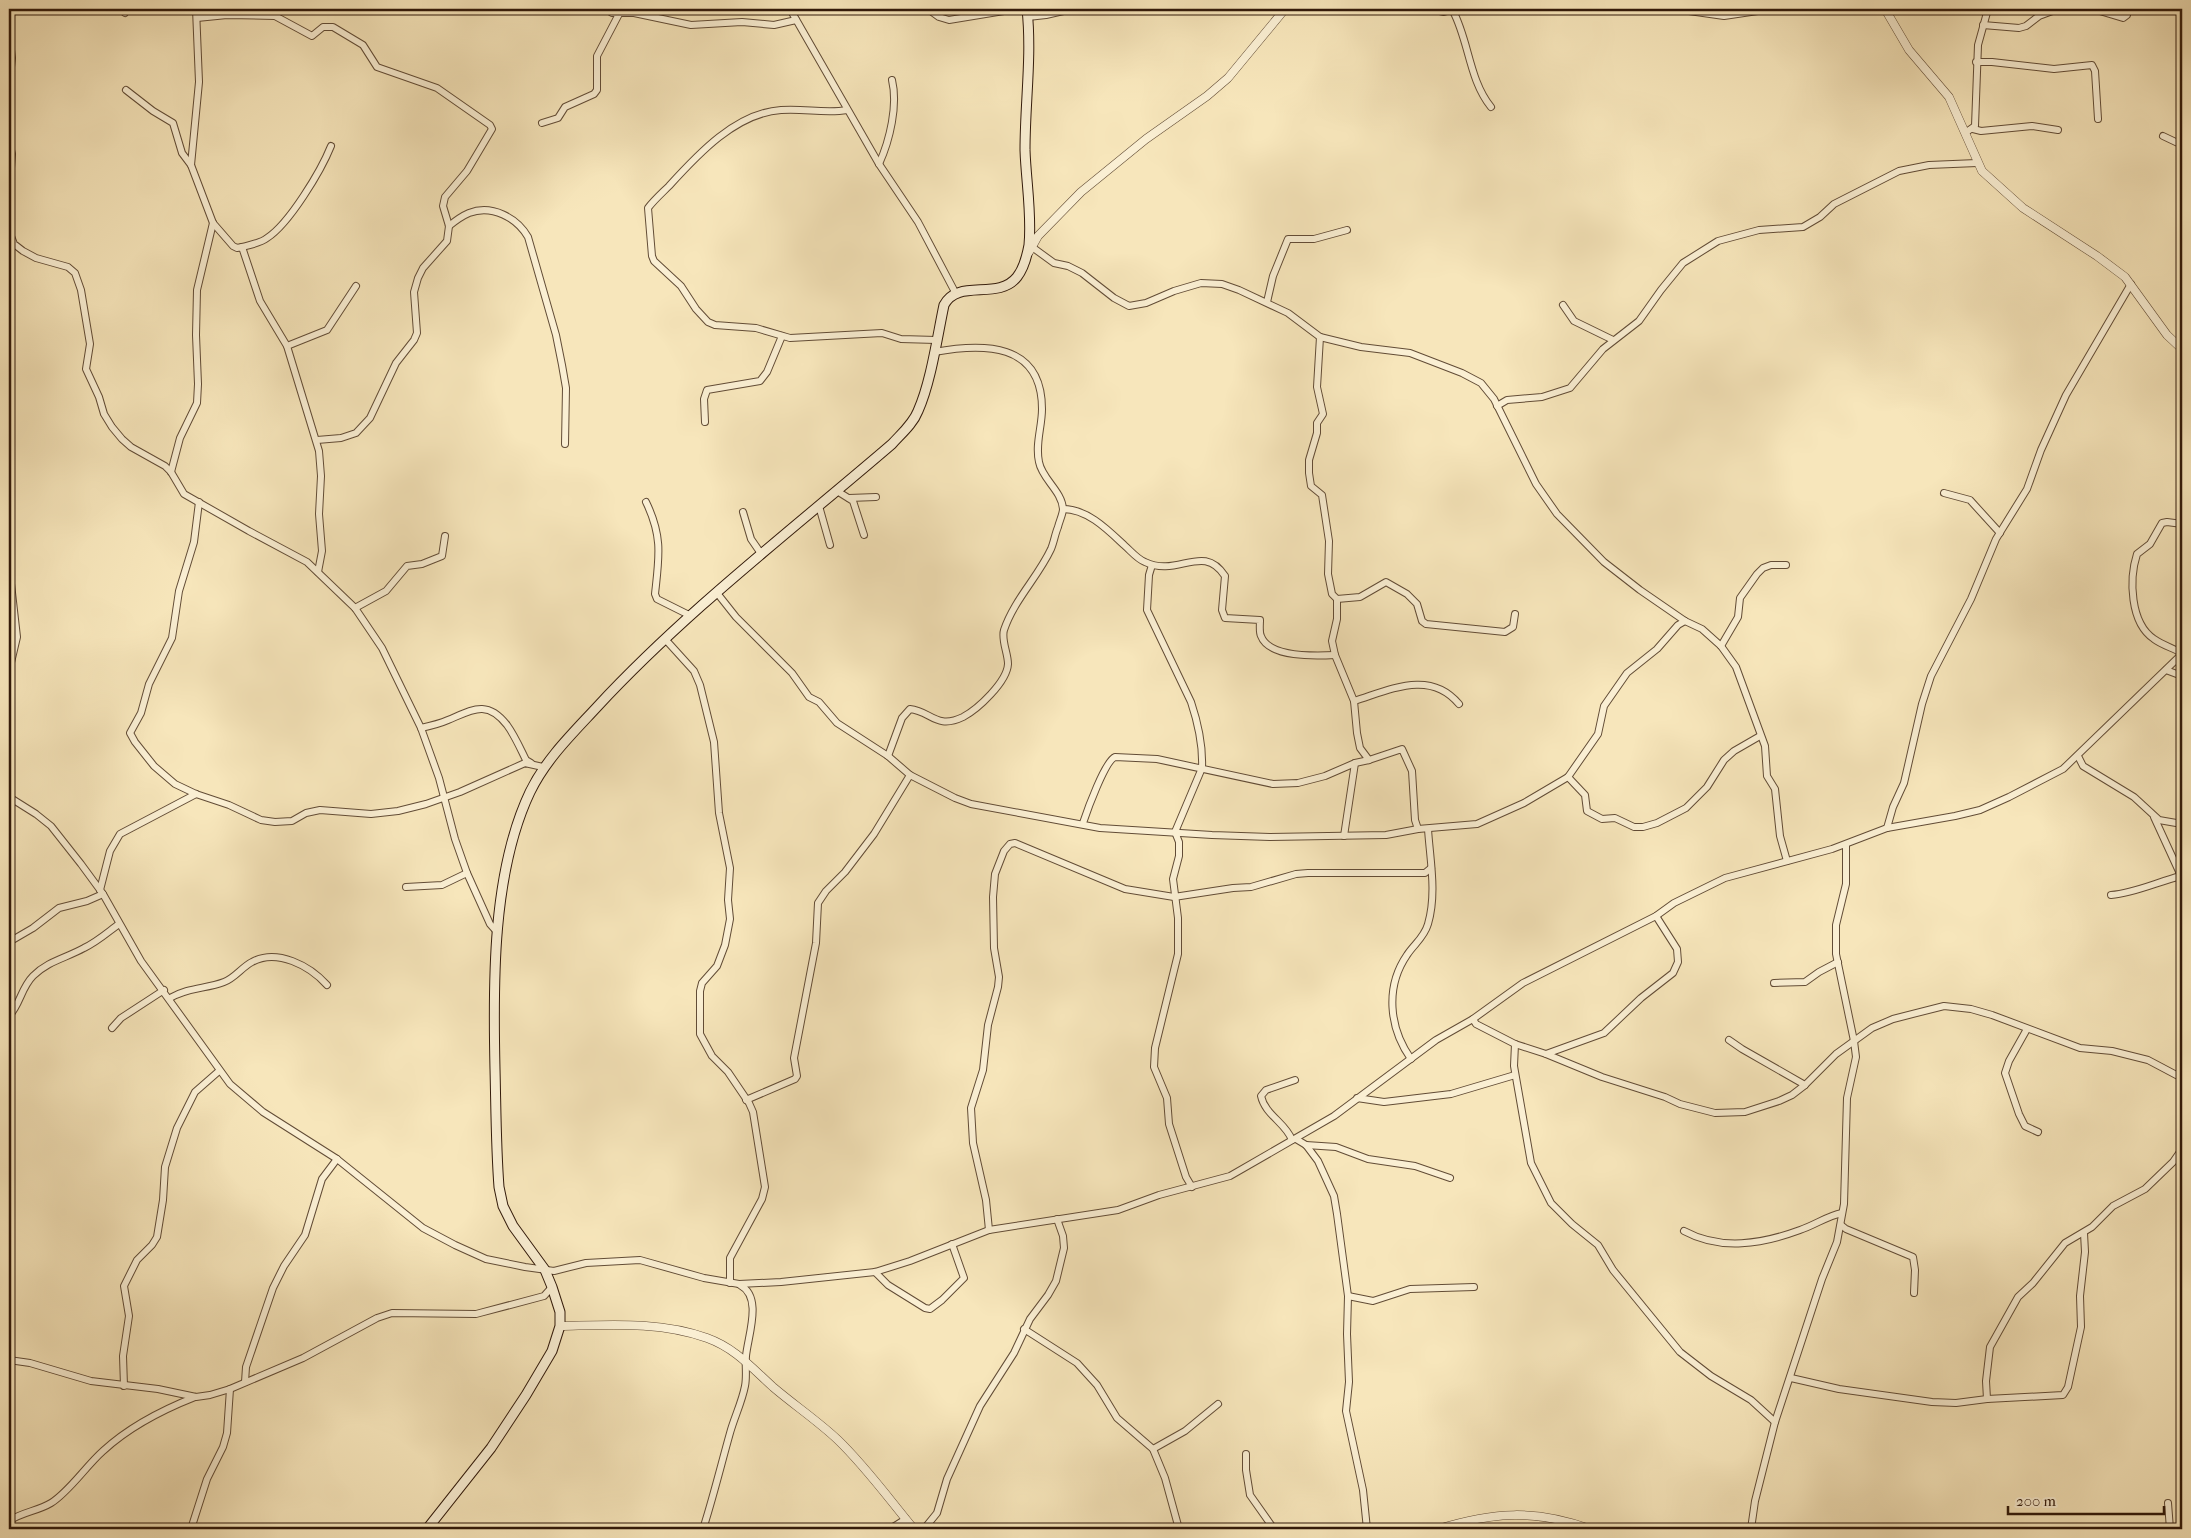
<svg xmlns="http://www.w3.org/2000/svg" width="2191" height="1538" viewBox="0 0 2191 1538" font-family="'IM FELL French Canon',serif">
<rect width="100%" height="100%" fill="#f7e6bb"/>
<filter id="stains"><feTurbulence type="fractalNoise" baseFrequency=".004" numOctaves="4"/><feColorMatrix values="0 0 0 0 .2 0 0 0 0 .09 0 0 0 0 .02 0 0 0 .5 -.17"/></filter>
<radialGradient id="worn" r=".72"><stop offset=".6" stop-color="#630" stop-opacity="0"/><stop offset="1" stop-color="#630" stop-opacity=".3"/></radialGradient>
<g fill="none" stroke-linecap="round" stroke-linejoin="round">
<defs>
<g id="minor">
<path d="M196,9L199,82L191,165L213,223L233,246L237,248L242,247L260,301L287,346L319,451L321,476L319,514L322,551L318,572"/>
<path d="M606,9L612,13H634L691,25L742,22L774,25L796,20"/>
<path d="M790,9L879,164L918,222L955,292"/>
<path d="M928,9L939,17L949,20L1016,9"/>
<path d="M1431,9L1444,12L1455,9"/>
<path d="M1675,9L1724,16L1771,9"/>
<path d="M2093,9L2123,18L2127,15L2128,9"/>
<path d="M1453,11C1469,41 1469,80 1491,107"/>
<path d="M125,13L127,9"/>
<path d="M1028,17L1046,15L1072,9"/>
<path d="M197,18L227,15L275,16L312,36L323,27H333L363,45L377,67L437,88L490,125L492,129L467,171L445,197L443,206L449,226L447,241L423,268L418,278L414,292L417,333L414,340L396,363L370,418L356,433L341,438L317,440"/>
<path d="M1983,25L2019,28L2026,26L2039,16L2058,9"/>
<path d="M9,33L12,58L9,85"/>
<path d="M1976,62H1992L2054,69L2092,65L2095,71L2098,119"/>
<path d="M126,90L153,111L173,123L182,153L191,165"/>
<path d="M847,110C825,114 804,108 781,110C736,113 698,154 669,186C662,193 654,200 648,208L652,256L654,261L681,286L696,309L708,322L715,325L756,328L790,338L882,333L901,339L936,340"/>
<path d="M542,123L558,118L565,107L594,94L597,90V56L619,14"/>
<path d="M1973,129L1981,131L2032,126L2058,130"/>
<path d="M1965,133L1975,126L1978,45L1988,9"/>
<path d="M2163,136L2182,145"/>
<path d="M9,142L12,154L9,196"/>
<path d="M879,164C890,140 898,105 892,80"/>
<path d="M449,226C455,221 462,216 469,213C492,204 517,218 528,237L556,335L562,365L566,388L565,444"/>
<path d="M9,231L14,244L23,251L36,258L68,267L75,273L81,290L90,344L86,369L99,397L104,414L112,427L122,439L131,447L165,466L171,472L184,494L249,531L307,562L355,608L382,648L421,728L439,778L455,839L467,873L490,924L498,933"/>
<path d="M242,247C250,245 261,243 267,238C289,224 321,171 331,146"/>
<path d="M1032,247L1054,263L1068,266L1082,273L1114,298L1129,306L1146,303L1174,291L1201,283L1222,284L1239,290L1288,313L1320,337L1361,347L1410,353L1462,373L1481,383L1494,399L1536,484L1557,514L1604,562L1640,590L1685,621L1702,629L1721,646L1736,667L1765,746L1767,776L1775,789L1780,836L1787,861"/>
<path d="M1267,302L1273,276L1288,239H1314L1347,230"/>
<path d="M1563,305L1574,321L1613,340"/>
<path d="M1320,337L1317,387L1323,414L1317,423V433L1309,460V473L1311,486L1322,495L1329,541L1328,574L1332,594L1337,599V619L1332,641L1335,655L1354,701L1357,733L1360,748L1369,760"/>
<path d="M287,346L327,330L356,286"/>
<path d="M1497,406L1507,400L1542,397L1570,388L1603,349L1639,321L1661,290L1683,263L1718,241L1759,230L1803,227L1820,217L1834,204L1899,171L1929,165L1977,163"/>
<path d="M705,422L704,399L707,390L760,381L767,372L782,336"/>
<path d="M171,472L180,438L197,403L198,384L196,335L197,290L213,223"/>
<path d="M837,491L853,501L864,535"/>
<path d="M1944,493L1970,500L2000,533"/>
<path d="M849,498L876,497"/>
<path d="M199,502L194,542L179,591L172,638L149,684L141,713L130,733L135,742L154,766L175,784L196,794L229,805L261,820L275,822L292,821L306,813L320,810L371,814L398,811L426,804L460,792L525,763L543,767"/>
<path d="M646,502C663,537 659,557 655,594L657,599L689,615"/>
<path d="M819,506L830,545"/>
<path d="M1063,509C1087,509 1107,529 1124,545C1131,551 1137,559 1145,562C1178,578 1203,542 1225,576L1222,610L1225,618L1260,620C1260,625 1259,632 1261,636C1269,658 1316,656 1335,655"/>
<path d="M743,512L751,539L762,555"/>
<path d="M2182,524L2167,522L2162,523L2150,544L2137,554C2129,579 2130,623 2154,639C2162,645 2173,648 2182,653"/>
<path d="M1152,565L1149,575L1147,610L1191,702C1198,723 1203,746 1202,768L1175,832L1179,842V856L1173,879L1178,918V954L1155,1048L1154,1067L1167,1098L1169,1124L1186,1177L1192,1187"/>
<path d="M9,566L17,637L9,671"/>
<path d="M717,593L736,617L792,673L809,697L819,702L837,723L888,756L910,775L955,798L971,804L1100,828L1212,835L1270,837L1386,835L1418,829L1477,824L1524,803L1568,777L1598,734L1604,706L1627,673L1657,649L1678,625L1685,621"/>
<path d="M1337,599L1360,597L1386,582L1407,594L1417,604L1422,621L1426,624L1505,632L1513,627L1515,614"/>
<path d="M355,608L386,591L407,566L422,564L442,556L445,536"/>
<path d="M665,639L694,671L700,685L714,742L719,813L730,868L728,900L730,919L725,945L717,966L702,983L700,991V1034L712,1056L728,1072L749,1103L753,1112L765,1187L762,1199L730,1258V1283"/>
<path d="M1721,646L1738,617L1740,598L1757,574L1763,568L1771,565H1786"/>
<path d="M2166,670L2182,676"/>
<path d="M1354,701C1390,690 1430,669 1459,704"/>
<path d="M421,728C430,726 439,724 448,720C472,710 487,699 507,725C515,736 520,748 526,760L531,763"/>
<path d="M888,756L902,718L910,709C931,711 936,730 963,717C978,709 1007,682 1008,664C1008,653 1001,640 1004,630C1014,600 1038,577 1051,549C1054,542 1055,534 1058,527C1059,522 1063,514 1063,509C1062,491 1042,479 1039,462C1035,444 1042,427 1042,409C1042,342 983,343 934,352"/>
<path d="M2078,756L2083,766L2134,797L2159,820L2182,824"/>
<path d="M1568,777L1585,795L1587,811L1602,819L1615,818L1634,827H1643L1657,823L1686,808L1707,787L1724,760L1734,751L1760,736"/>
<path d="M9,797L36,814L51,826L81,864L103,894L141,961L230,1084L263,1112L337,1159L423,1228L455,1245L486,1259L525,1267L554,1271L586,1263L640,1260L704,1278L739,1284L781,1282L875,1272L910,1261L989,1230L1118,1210L1159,1195L1230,1176L1334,1116L1436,1040L1473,1019L1523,983L1656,916L1674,903L1725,878L1832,849L1887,828L1955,816L1980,810L2009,797L2063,769L2182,654"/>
<path d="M2154,817L2182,878"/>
<path d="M1083,823C1087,811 1105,761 1115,757L1157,759L1273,784L1298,783L1325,776L1355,763L1369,760L1402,749L1412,771L1415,820L1418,829"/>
<path d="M1887,828L1893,807L1904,783L1922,704L1931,676L1971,599L1996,539L2027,489L2041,450L2066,395L2131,284"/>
<path d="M1344,836L1355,763"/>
<path d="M406,887L442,885L467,873"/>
<path d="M100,890L110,851L120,834L196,794"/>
<path d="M2111,895C2135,893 2157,882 2181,876"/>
<path d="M9,942L33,928L59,908L87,901L103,894"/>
<path d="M1774,983L1805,982L1819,972L1838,962"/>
<path d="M170,998C189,987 206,989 224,982C235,978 242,967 252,962C277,948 310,966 327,985"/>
<path d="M9,1016C20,1005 21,988 33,976C48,961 66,958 84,948C97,942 108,932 119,924"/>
<path d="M1473,1019L1476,1024L1515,1044L1546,1054L1602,1077L1665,1097L1680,1104L1715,1113L1745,1112L1779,1101L1792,1095L1805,1085L1836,1054L1872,1028L1893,1019L1944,1006L1971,1009L1992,1015L2080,1048L2112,1051L2148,1060L2182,1078"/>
<path d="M112,1028L121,1018L164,990"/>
<path d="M2027,1029L2009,1061L2005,1073L2019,1114L2025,1126L2038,1132"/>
<path d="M1729,1040L1742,1049L1805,1085"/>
<path d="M1515,1044L1514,1066L1531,1163L1551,1203L1572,1224L1598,1245L1613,1270L1680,1352L1711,1376L1751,1400L1775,1422"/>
<path d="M1546,1054L1604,1033L1641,998L1673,973L1678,962L1677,949L1656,916"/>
<path d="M1411,1059C1389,1028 1385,987 1407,955C1414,944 1424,938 1428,924C1437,893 1430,860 1428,829"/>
<path d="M1357,1098L1384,1102L1451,1094L1515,1075"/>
<path d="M9,1099V1098"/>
<path d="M746,1100L795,1079L797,1076L794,1058L816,943L818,903L826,891L845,872L874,834L910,775"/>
<path d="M1296,1139L1306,1145L1318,1161L1334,1196L1337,1214L1348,1296L1347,1334L1349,1382L1346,1411L1363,1490L1367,1529"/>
<path d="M1292,1140C1286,1123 1265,1115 1261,1096L1266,1090L1295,1080"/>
<path d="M1306,1145L1336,1147L1368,1159L1415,1166L1450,1178"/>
<path d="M1841,1225L1846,1229L1913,1257L1915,1270L1914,1293"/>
<path d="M989,1230L986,1200L973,1143L971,1108L983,1070L988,1025L998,987L999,977L994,948L993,897L995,874L1004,851L1010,844L1015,843L1125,889L1174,897L1233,888L1251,887L1296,874L1308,873H1425L1431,868"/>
<path d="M1684,1231C1721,1251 1762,1244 1800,1230C1815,1225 1827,1216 1842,1213"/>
<path d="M875,1272L888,1285L925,1308L930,1309L942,1300L964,1278L952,1244"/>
<path d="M1348,1296L1373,1301L1410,1289L1474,1287"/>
<path d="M1024,1329L1077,1363L1097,1385L1117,1418L1153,1449L1165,1478L1179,1529"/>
<path d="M9,1360L30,1363L91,1381L158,1389L196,1397L210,1395L230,1389L303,1358L377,1318L392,1313L476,1314L544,1296L552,1287"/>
<path d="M1791,1378L1839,1389L1932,1402L1956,1403L1987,1399L2063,1395L2068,1387L2081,1327L2080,1296L2085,1252L2084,1233"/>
<path d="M245,1382L246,1367L273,1288L284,1266L305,1235L322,1179L337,1159"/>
<path d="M124,1386L123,1356L129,1316L124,1286L137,1260L152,1245L157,1237L163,1200L165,1167L177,1128L195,1092L219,1071"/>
<path d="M1987,1399L1986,1381L1990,1347L2018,1297L2033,1283L2065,1243L2092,1227L2113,1206L2145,1189L2173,1162L2182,1149"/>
<path d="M1153,1449L1185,1431L1218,1404"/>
<path d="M1246,1454V1470L1250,1495L1274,1529"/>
<path d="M2168,1503L2170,1529"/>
<path d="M9,1521C22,1512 38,1511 51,1503C69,1492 86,1466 103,1451C129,1427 162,1410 195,1397"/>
<path d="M191,1529L207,1479L223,1447L227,1433L230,1389"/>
<path d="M703,1529C713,1498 721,1465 730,1433C734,1418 742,1402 745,1386C747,1376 745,1366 746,1356C748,1335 763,1297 740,1285"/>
<path d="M890,1529L906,1519"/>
<path d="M924,1529L937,1513L947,1479L980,1406L1014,1353L1030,1319L1048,1295L1056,1281L1064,1248L1063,1236L1057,1219"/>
<path d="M1751,1529L1755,1501L1775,1422L1822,1279L1837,1242L1844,1204L1847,1098L1856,1057L1854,1041L1836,954V925L1846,884V845"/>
<path d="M2024,1529H2025"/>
</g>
<g id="tertiary">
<path d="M1885,9L1909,50L1949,97L1982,171L2023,208L2097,256L2125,277L2167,335L2182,349"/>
<path d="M1029,252L1038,236L1081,192L1146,139L1207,96L1228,78L1285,9"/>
<path d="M560,1326C609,1325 660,1321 707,1338C735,1348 752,1368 773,1387C794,1405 818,1421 838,1440C866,1467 889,1499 914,1529"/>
<path d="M1438,1529C1493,1512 1535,1509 1590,1529"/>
</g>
<path id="secondary" d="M427,1529L491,1448L526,1395L552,1351L560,1326V1312L552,1287L545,1270L513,1226L503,1206L499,1187C496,1148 496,1109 495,1069C493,983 492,872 530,792C546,759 572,734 597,707C686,611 792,530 892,444C901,434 913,424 918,411C931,382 937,338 944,305C958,278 998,301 1017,277C1024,268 1027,256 1029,245C1032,214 1026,181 1025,150C1025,102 1032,56 1027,9"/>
</defs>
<!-- minor casing -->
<use href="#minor" stroke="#624c36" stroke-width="8"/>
<!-- tertiary casing -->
<use href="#tertiary" stroke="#624c36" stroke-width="9"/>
<!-- secondary casing -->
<use href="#secondary" stroke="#31190a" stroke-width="11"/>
<!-- minor -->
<use href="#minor" stroke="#faefd3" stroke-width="6"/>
<!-- tertiary -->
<use href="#tertiary" stroke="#faefd3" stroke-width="8"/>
<!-- secondary -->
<use href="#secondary" stroke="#faefd3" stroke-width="9"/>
</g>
<!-- margin -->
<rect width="2191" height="1538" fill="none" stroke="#f7e6bb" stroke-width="30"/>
<rect x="10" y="10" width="2171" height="1518" fill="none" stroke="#31190a" stroke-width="2.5"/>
<rect x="15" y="15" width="2161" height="1508" fill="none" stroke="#31190a"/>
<!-- scale -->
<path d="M2008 1506v8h156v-8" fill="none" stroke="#31190a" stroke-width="2.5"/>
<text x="2016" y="1506" font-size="15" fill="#31190a" stroke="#faefd3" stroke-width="4" paint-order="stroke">200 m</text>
<rect width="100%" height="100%" filter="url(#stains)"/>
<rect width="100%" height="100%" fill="url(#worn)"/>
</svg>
